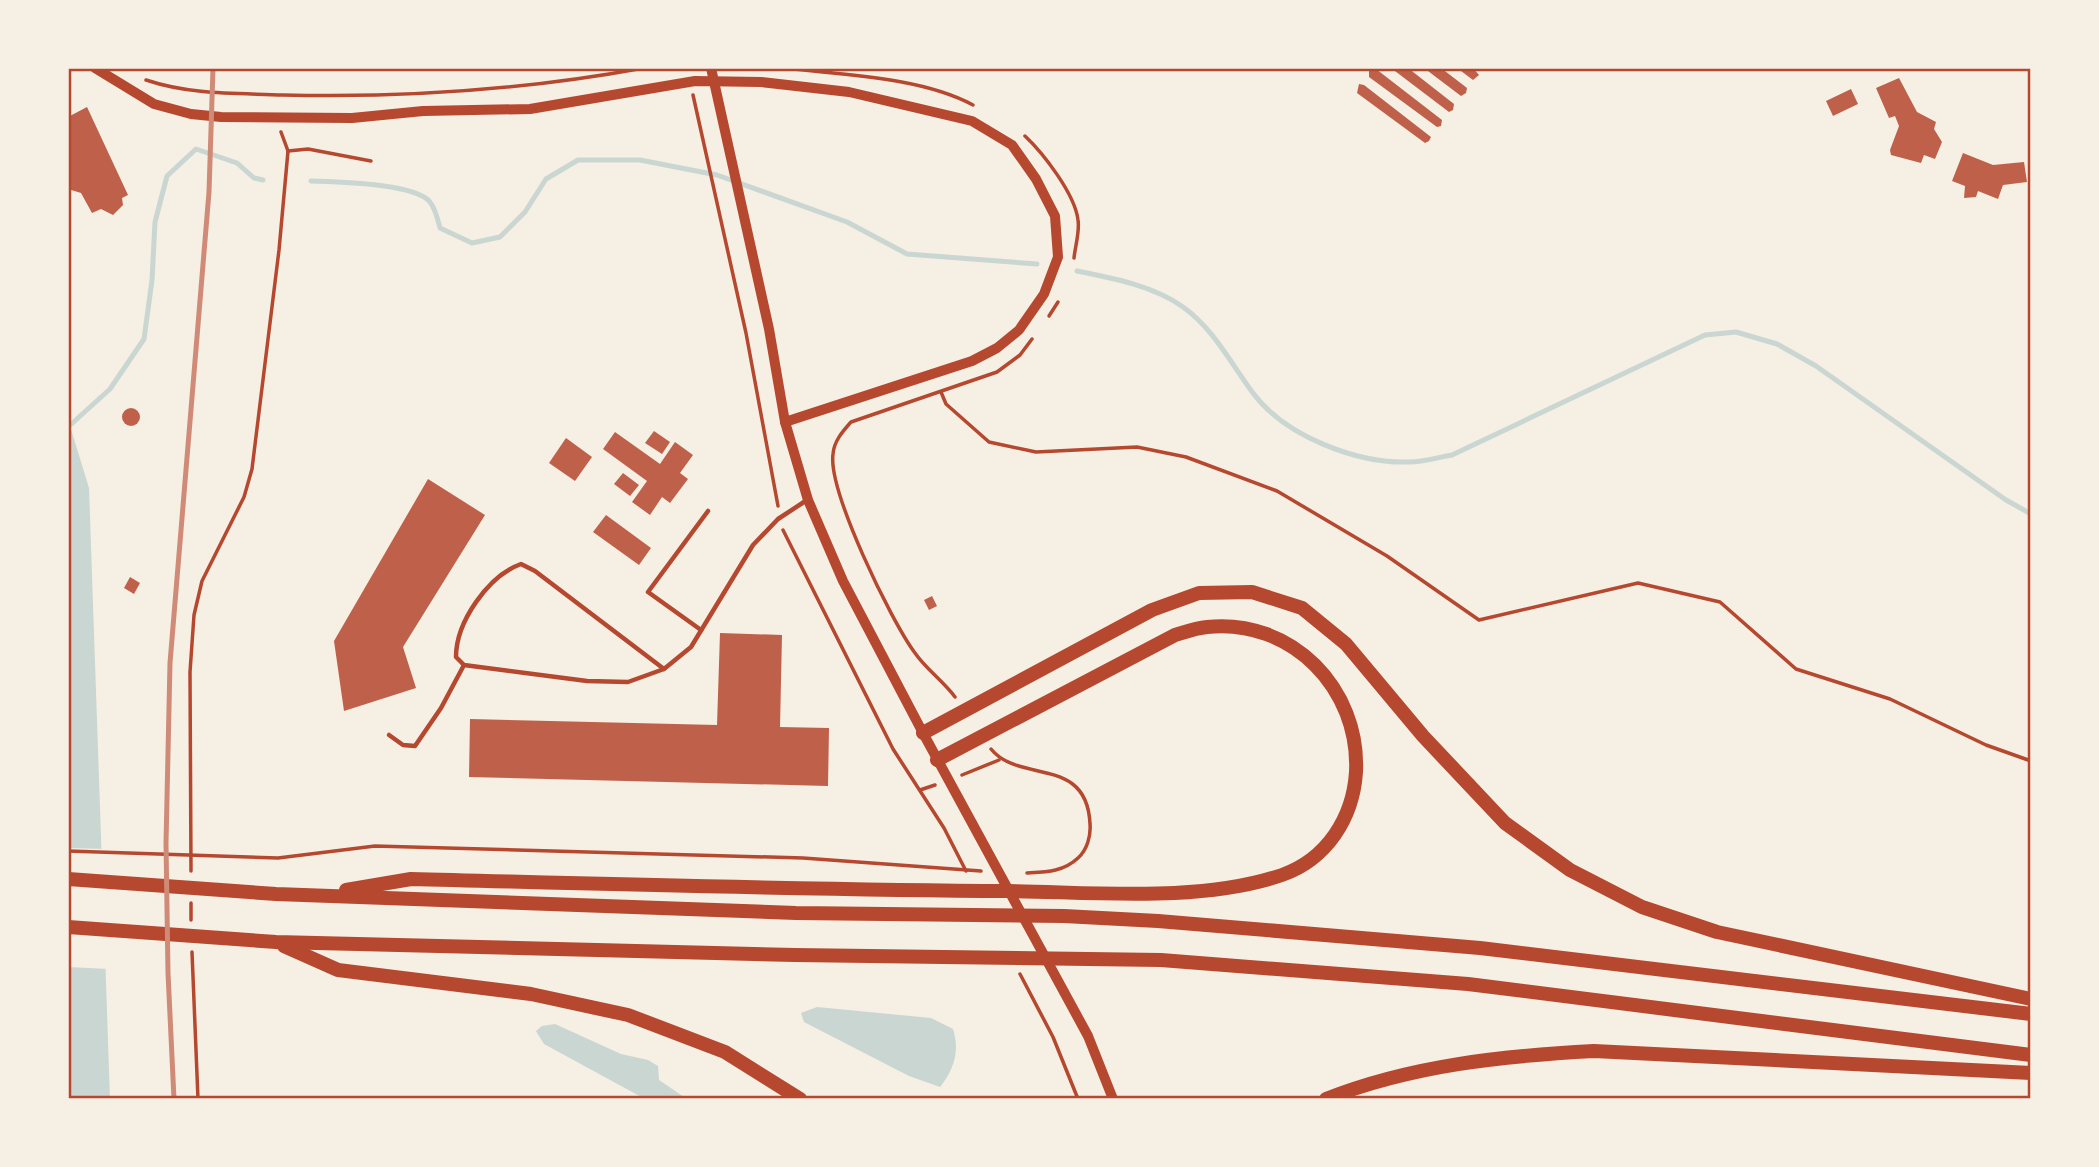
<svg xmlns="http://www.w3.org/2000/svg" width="2099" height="1167" viewBox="0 0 2099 1167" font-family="'Open Sans',sans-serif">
<rect width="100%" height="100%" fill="#f6efe4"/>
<!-- water -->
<g fill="#c9d6d2">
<path d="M68,356L70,426L89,488L110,1099H68Z"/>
<path d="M817,1007L931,1018L953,1029C960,1051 954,1069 940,1087L909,1076L804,1022L801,1013Z"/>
<path d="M555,1024L621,1054L648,1060L658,1066L659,1080L687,1099H645L544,1044L536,1031L542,1026Z"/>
</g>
<!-- pier -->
<path fill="#f6efe4" d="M68,848L105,849L109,969L68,967Z"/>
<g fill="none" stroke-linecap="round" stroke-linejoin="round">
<!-- stream -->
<g stroke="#c9d6d2" stroke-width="5">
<path d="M311,181C336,182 415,183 430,202C435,208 438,220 440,228L472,243L500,237L525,212L546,179L578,160H640L717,175L847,222L907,254L1037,264"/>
<path d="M1077,271C1112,278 1154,286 1183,307C1213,328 1232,365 1253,393C1285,436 1357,464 1410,462C1424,462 1439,457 1452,455L1705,335L1736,332L1777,344L1816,366L2006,500L2031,514"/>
<path d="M68,427L110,389L144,339L152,280L155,222L167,176L196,149L237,163L254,178L263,180"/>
</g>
</g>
<!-- building -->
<g fill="#bf614a">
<path d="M1391,68H1408L1454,104L1453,110L1449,112Z"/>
<path d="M1424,68H1441L1467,88L1466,93L1461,96Z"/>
<path d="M1457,68H1473L1479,75L1473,80Z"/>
<path d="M1376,69L1442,120L1441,126L1437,127L1369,77V70Z"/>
<path d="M1899,78L1917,112L1936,122L1934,129L1942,142L1935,159L1924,155L1921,163L1891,155L1890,150L1899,126L1895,116L1889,118L1876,88Z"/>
<path d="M1359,84L1364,85L1431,137L1429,141L1425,143L1357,93Z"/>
<path d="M1851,89L1858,104L1833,116L1826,101Z"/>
<path d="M87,107L128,195L122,198L123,205L113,215L101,209L92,213L81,193L68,189V117Z"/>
<path d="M1963,153L1993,165L2024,162L2027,182L2003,185L1998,199L1978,191L1976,197L1964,198L1965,186L1952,181Z"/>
<circle cx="131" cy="417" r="9"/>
<path d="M654,431L670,442L662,454L645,443Z"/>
<path d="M615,432L660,464L675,442L693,455L680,473L688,479L670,503L662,497L650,515L632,502L647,481L603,449Z"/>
<path d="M566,438L592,457L575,481L549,463Z"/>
<path d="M623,473L639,485L630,496L614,484Z"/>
<path d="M428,479L485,515L403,647L416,688L344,711L334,641Z"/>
<path d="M606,515L651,548L639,565L593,532Z"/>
<path d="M130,577L140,583L134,594L124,588Z"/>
<path d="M932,596L937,606L929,610L924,600Z"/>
<path d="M720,633L782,635L780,727L829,728L828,786L469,777L470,719L717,725Z"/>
</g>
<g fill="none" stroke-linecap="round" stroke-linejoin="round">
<!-- path -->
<g stroke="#b5482f" stroke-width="3.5">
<path d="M784,68C843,75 921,77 973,105"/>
<path d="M146,80C191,95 236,93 283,95C405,98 524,90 644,68"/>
<path d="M693,95L746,333L778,506"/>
<path d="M1025,136C1043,153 1075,194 1078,220C1080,231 1075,247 1074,258"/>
<path d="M288,151L308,149L371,161"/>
<path d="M1049,316L1058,302"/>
<path d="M941,392L946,404L989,442L1036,452L1137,447L1186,457L1277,491L1387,556L1479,620L1638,583L1720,602L1796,669L1890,699L1986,745L2031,761"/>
<path d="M783,530L893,749L944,828L966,871"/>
<path d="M955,697C943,681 926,669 915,653C891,621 828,491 833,454C834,441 843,431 851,422L997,372L1020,355L1032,339"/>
<path d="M991,749C1019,784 1087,755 1090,824C1091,836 1087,850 1078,858C1063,872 1046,872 1027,873"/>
<path d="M962,775L999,760"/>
<path d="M920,790L935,785"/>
<path d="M68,851L278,858L375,846L803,858L981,871"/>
<path d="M191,871L190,672L194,615L202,581L244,497L252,469L279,250L288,151L281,132"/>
<path d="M191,903V920"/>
<path d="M192,952L198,1099"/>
<path d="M1020,974L1053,1037L1078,1099"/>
</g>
<!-- service -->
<g stroke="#b5482f" stroke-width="4.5">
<path d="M701,630L648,592L708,511"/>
<path d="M664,669L535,571L521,564C488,576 456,622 456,657L464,665L587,681L628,682L664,669L691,647L753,545L778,519L807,500"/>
<path d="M389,735L403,745L415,746L441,708L464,665"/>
</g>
<!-- tertiary -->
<g stroke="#b5482f" stroke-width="10">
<path d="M95,68L154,104L191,114L221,117L352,118L423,111L530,109L695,81L761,82L849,92L972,121L1012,145L1036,179L1055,216L1058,257L1044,294L1019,330L997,348L972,361L785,422"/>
<path d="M711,68L769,329L785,422L808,500L843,581L923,733"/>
</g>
<!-- secondary -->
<path stroke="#b5482f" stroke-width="10" d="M923,733L1088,1036L1113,1099"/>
<!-- motorway -->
<g stroke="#b5482f" stroke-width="14">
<path d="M923,733L1152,610L1199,593L1252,592L1302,608L1346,644L1423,736L1505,823L1570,870L1642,907L1717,932L2031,999"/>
<path d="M68,879L276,894L796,913L1064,916L1158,921L1480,948L2031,1014"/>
<path d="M346,890L411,879C610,884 809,890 1008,891C1094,892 1200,903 1282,875C1327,859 1353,818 1356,772C1360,689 1292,618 1207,627C1196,628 1185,632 1175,635L937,760"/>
<path d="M68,927L276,942L795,955L1161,960L1468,984L2031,1055"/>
<path d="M284,946L338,970L531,994L628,1015L725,1052L800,1099"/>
<path d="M1326,1099C1412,1065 1503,1056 1594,1051L2031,1073"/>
</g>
<!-- rail -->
<path stroke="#cf8b77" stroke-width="5" d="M174,1099L168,973L166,843L170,663L209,192L213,68"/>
</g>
<!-- border -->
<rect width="2099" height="1167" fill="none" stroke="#f6efe4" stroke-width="140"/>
<rect x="70" y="70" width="1959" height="1027" fill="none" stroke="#b5482f" stroke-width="2.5"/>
</svg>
